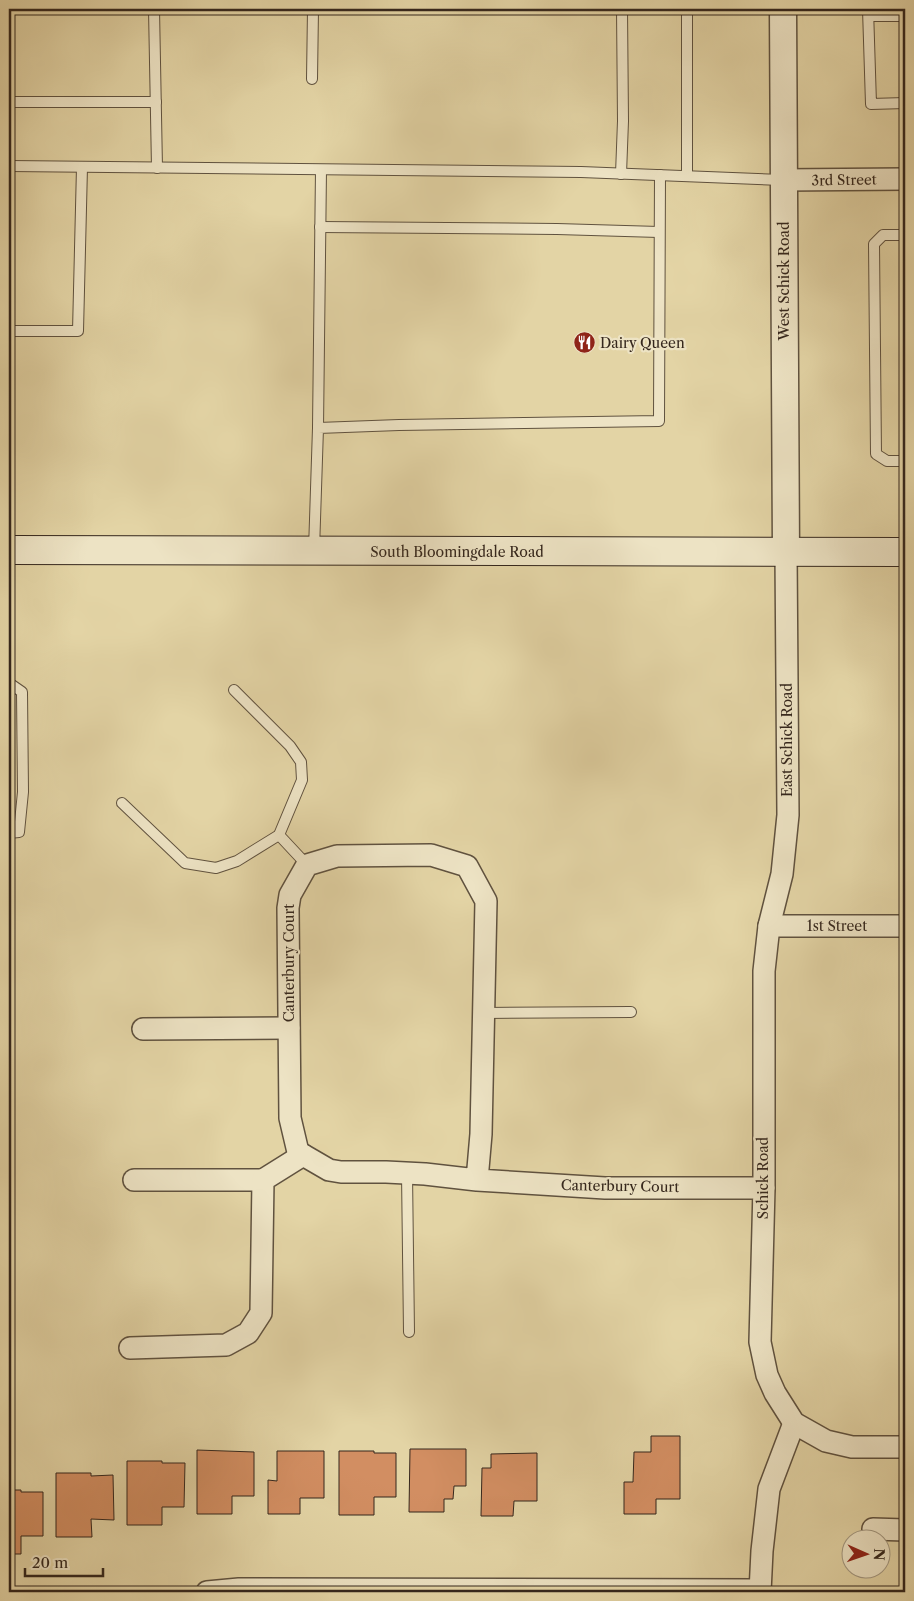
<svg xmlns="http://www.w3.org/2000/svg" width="914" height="1601" viewBox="0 0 914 1601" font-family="'Libre Caslon Text',serif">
<rect width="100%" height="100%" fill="#e3d4a5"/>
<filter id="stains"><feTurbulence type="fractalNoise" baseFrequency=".004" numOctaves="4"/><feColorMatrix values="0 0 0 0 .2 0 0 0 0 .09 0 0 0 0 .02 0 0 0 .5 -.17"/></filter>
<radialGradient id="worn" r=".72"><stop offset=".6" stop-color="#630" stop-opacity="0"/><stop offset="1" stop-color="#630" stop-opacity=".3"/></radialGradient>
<!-- building -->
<g fill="#d28e62" stroke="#35271d">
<path d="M651,1436H680V1499H656V1514H624V1482H633L634,1452H651Z"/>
<path d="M410,1449H466V1486H454L453,1499H444V1512H409Z"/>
<path d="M197,1450L254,1452V1496H232V1514H197Z"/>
<path d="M277,1451H324V1498H300V1514H268V1480L277,1481Z"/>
<path d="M339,1451H374V1453H396V1497H374V1515H339Z"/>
<path d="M537,1453V1501H514L513,1516H481L482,1468H491V1454Z"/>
<path d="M127,1461H162V1463H185L184,1507H162V1525H127Z"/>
<path d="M56,1473H91V1476L113,1475L114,1520L91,1519L92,1537H56Z"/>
<path d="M9,1490H21V1492H43V1536H21V1554H9Z"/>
</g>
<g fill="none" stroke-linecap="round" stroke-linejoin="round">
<defs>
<g id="service">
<path d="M154,9L157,168"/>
<path d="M868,9L871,104L905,103"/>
<path d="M869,16H905"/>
<path d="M312,79L313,9"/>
<path d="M9,102H156"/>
<path d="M9,166L581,172L782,180"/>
<path d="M621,174L623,121L622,9"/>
<path d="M687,176V9"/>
<path d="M320,227L557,229L659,232"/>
<path d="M905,235H883L874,244L876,454L887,461H905"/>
<path d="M9,331H78L82,167"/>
<path d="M318,428L321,170"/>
<path d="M314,550L318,428L399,425L659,421L660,175"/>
<path d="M9,683L22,692L23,792L19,832L9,833"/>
<path d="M122,803L185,863L216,868L237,861L279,835L302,780L301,762L290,746L234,690"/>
<path d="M279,835L307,865"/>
<path d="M484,1013L631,1012"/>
<path d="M407,1173L409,1332"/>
</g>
<g id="minor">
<path d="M783,180L905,179"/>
<path d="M786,553L788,815L782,874L769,926L764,971V1188L760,1342L767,1375L775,1393L794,1423L826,1441L852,1447H905"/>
<path d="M769,926H905"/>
<path d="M143,1029L289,1028"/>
<path d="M134,1180H263"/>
<path d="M477,1180L481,1134L486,901L467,866L431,855L337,856L307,865L290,895L288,908L290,1118L298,1152L329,1170L341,1172H386L425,1174L477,1180L605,1188H764"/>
<path d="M130,1348L226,1345L248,1333L261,1313L263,1180L303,1155"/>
<path d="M873,1529L905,1530"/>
<path d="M207,1592L239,1589L760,1590"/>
<path d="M760,1592L762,1551L769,1489L794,1423"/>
</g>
<path id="tertiary" d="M783,9L786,553"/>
<path id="secondary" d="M9,550L905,552"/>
</defs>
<!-- service casing -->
<use href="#service" stroke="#60523f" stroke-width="12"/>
<!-- minor casing -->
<use href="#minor" stroke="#60523f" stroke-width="24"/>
<!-- tertiary casing -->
<use href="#tertiary" stroke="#60523f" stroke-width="29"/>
<!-- secondary casing -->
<use href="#secondary" stroke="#35271d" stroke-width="30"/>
<!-- service -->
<use href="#service" stroke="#ede3c4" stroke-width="10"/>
<!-- minor -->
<use href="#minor" stroke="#ede3c4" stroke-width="21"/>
<!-- tertiary -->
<use href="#tertiary" stroke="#ede3c4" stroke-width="26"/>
<!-- secondary -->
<use href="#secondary" stroke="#ede3c4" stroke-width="28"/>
</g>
<!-- icons -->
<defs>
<symbol id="restaurant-disc" viewBox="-11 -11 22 22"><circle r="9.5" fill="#8f2418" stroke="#ede3c4"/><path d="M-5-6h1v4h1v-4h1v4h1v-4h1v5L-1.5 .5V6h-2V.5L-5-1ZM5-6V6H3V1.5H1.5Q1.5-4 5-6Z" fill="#fff"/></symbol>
</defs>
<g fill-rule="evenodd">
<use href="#restaurant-disc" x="572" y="330" width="25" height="25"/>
</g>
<g text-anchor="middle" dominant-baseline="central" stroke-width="4.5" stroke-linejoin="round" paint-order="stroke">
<!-- street labels -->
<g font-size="14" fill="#35271d" stroke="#ede3c4">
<text transform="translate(844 180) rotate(-1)">3rd Street</text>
<text transform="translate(784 281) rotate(-90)">West Schick Road</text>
<text x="457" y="552">South Bloomingdale Road</text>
<text transform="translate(787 740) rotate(-90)">East Schick Road</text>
<text x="837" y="926">1st Street</text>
<text transform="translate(289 963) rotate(-90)">Canterbury Court</text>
<text transform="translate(763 1178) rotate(-90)">Schick Road</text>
<text transform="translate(620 1186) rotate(1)">Canterbury Court</text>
</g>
<!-- poi labels -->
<g font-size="14" fill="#35271d" stroke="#ede3c4" text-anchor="start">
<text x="600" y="343">Dairy Queen</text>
</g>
</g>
<!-- margin -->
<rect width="914" height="1601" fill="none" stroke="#e3d4a5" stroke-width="30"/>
<rect x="10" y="10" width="894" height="1581" fill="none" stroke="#35271d" stroke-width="2.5"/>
<rect x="15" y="15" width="884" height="1571" fill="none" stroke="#35271d"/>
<!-- north arrow -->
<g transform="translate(866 1554) rotate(92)"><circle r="24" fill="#ede3c4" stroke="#a39881"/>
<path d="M0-4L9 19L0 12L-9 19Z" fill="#8f2418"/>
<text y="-8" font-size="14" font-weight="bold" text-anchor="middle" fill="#35271d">N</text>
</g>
<!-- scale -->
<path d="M25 1568v8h78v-8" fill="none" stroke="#35271d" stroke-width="2.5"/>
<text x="32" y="1568" font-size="15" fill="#35271d" stroke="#ede3c4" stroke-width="4" paint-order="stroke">20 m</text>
<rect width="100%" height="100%" filter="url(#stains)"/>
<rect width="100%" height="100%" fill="url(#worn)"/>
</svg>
